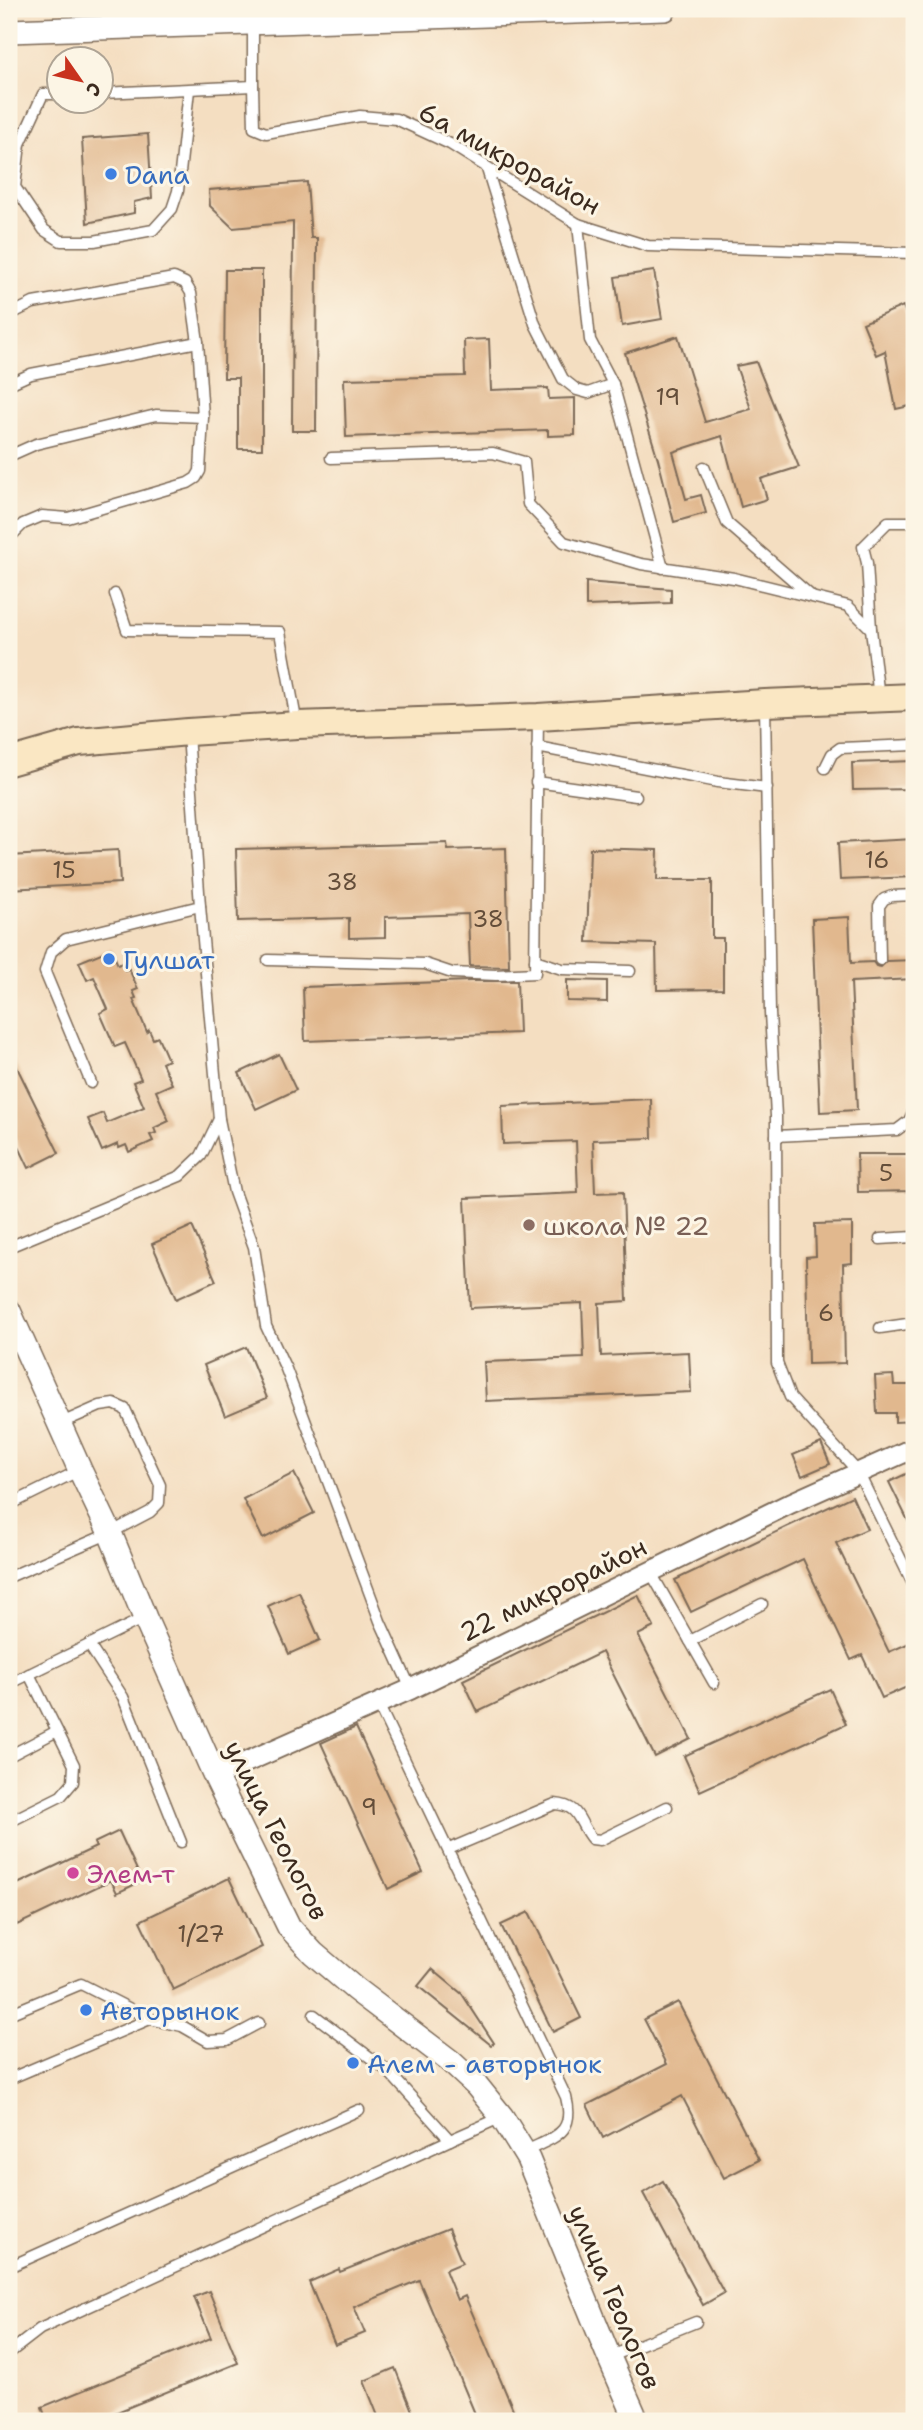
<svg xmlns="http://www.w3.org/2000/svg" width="923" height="2430" viewBox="0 0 923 2430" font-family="'Shantell Sans',sans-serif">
<rect width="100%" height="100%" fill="#fcf5e5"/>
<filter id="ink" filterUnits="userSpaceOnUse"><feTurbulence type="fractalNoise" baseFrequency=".0143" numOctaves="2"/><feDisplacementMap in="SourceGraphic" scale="14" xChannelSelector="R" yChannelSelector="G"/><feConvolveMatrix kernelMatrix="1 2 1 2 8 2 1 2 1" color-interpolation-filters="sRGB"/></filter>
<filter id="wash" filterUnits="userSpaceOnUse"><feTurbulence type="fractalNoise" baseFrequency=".00686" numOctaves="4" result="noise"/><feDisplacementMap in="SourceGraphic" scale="28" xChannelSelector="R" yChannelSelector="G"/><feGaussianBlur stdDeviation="1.57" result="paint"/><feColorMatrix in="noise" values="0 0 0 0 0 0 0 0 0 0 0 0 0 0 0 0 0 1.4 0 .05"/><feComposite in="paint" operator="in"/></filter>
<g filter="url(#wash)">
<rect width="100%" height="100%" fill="#f4dec1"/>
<g id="blocks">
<!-- building -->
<g fill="#e1b88e">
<path d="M148,134L152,198L134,202V213L87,223L82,139Z"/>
<path d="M307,182L311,238H317L316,431H292L293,222L233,228L210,206L209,190Z"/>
<path d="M225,270H262V449H238V378H224Z"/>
<path d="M654,271L662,319L622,326L615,277Z"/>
<path d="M903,306L914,334V405L896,409L885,351L876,355L863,323Z"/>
<path d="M678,336L705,422L751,409L736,366L756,362L799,467L761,479L767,499L741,507L722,436L673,452L686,499L701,495L706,513L674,522L658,459L625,353Z"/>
<path d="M489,339L491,390L548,388L549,399L575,398V435L548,436V430L346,437L344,379L465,376L464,340Z"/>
<path d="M586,582L671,589V603L586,606Z"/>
<path d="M914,761V789L853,790L852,763Z"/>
<path d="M914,839V877L840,880L838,843Z"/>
<path d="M447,843L448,850L506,848L509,967L470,966L468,914L385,917V937L349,938V918L238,921L236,849Z"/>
<path d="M590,848L658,850L657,880H712V938H723V989L657,990L656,944L587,942Z"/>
<path d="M118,850L120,883L9,889V856Z"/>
<path d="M849,917L851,963L873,962L876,966L881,967L887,961L914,960V979L851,982L857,1110L820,1112L812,919Z"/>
<path d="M111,949L118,965L122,963L125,970L129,969L138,989L133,991L136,998L133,999L147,1032L149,1030L153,1039L158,1037L168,1060L162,1063L172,1084L156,1091L169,1121L154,1128L156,1133L150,1135L153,1141L129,1152L126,1145L119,1148L118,1144L102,1151L88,1119L103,1113L107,1123L144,1107L133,1082L141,1079L125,1043L115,1047L100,1013L108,1009L94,977L87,980L79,962Z"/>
<path d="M567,980L607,981V1002L567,1001Z"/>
<path d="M470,981H517L519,1033L305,1041L303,987Z"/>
<path d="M9,1051L59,1153L29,1168L9,1126Z"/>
<path d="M279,1054L296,1090L256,1109L239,1073Z"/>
<path d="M651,1099L652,1138L593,1140L595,1193L623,1192L627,1301L599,1303L601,1356L689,1352L691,1392L486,1401L484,1362L584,1358L582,1303L470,1308L465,1198L578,1193L576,1141L503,1144L502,1106Z"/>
<path d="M857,1154H914V1191L858,1192Z"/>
<path d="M852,1223V1263L843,1264L845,1363L808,1364L806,1257L816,1256L815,1224Z"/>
<path d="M192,1226L216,1281L176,1299L152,1244Z"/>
<path d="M246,1347L267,1398L225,1416L204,1365Z"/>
<path d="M893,1375L894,1385H914V1421L895,1422V1413H877L875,1376Z"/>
<path d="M821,1443L830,1464L802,1476L793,1455Z"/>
<path d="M914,1470V1533L889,1482Z"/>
<path d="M294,1473L314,1513L263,1539L243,1499Z"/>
<path d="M852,1496L867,1529L836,1543L889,1652L914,1641V1684L882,1698L862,1655L851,1660L803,1559L691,1612L675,1580Z"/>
<path d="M299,1592L320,1640L289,1654L268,1606Z"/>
<path d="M638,1595L654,1627L638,1635L691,1739L655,1757L602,1652L478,1712L463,1680Z"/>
<path d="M830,1689L846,1724L700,1791L684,1756Z"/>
<path d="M356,1727L423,1872L388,1889L321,1743Z"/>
<path d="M119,1831L142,1881L117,1893L111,1880L17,1925L9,1908V1888L96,1847L94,1843Z"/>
<path d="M229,1878L262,1947L173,1990L140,1921Z"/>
<path d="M529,1912L581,2018L553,2032L501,1925Z"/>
<path d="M432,1969L462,1994L494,2043L491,2045L418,1986Z"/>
<path d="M678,2002L759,2160L724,2178L682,2096L603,2138L587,2105L667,2064L644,2019Z"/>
<path d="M663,2181L724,2293L703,2305L643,2193Z"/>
<path d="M448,2229L462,2263L445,2270L457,2300L465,2296L518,2421H478L419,2280L354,2307L365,2333L335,2345L309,2282L339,2269L340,2272Z"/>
<path d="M209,2291L238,2363L95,2421H47L42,2407L211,2338L194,2297Z"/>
<path d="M395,2368L416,2421H380L364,2381Z"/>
</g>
</g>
</g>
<g filter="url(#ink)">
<use href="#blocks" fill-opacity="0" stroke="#7c6957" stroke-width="2"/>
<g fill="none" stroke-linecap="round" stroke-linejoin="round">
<defs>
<g id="service">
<path d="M253,86L254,128L266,133L360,116L396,119L450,144L578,224L648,246L914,253"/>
<path d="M102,93L253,86V23"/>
<path d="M60,94H43L20,144L15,187L44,230L61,241H94L153,230L172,209L178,191L189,90"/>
<path d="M487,169L535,324L563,379L577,390L588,393L613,384"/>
<path d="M578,224L590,340L613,384L663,568"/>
<path d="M9,315L33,303L174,278L185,283L191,293L198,342L203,417L200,471L196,478L188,483L68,518L42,516L23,524L9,538"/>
<path d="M9,384L31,374L198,342"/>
<path d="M9,456L36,444L156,415L203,417"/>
<path d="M331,458L493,453L524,462L528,504L564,542L641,564L734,578L848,606L871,629L879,698"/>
<path d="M704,467L727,523L810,595"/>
<path d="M115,594L127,630L280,632L297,725"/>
<path d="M871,629L867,563L863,547L888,522H914"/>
<path d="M765,704L770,1013L776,1116L777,1363L790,1397L858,1472L914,1586"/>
<path d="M537,747L718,782L767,788"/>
<path d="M825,768L832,754L840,748L914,745"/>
<path d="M536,782L636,796"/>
<path d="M200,906L219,1119L234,1192L254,1247L266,1326L286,1369L380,1621L411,1689"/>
<path d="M268,960L425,964L452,973L496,975L535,973L538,717"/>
<path d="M535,960L562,969L630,971"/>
<path d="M880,960L879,906L884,899L892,896L914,895"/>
<path d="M91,1083L45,972L51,952L66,939L200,906L188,734"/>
<path d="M776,1136L897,1130L909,1121L914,1110"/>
<path d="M880,1239L914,1237"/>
<path d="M9,1247L180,1176L201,1156L219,1119"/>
<path d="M880,1328L914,1323"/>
<path d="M9,1505L80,1470"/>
<path d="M650,1571L714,1683"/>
<path d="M9,1577L110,1533L150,1512L159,1503L160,1485L125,1409L114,1404L100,1406L59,1424"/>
<path d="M690,1641L762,1604"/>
<path d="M89,1645L123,1697L181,1842"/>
<path d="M9,1684L144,1618"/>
<path d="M378,1704L566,2097C576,2135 553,2137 524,2152"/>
<path d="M9,1756L57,1731"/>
<path d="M9,1822L61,1796L73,1782L74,1765L29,1674"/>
<path d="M449,1849L555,1804C581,1806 577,1821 592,1839L600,1840L667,1807"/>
<path d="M9,2014L81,1984L150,2019L182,2026L208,2041L227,2040L259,2023"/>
<path d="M314,2015L388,2071L450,2140L502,2117"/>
<path d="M9,2079L150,2019"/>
<path d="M9,2267L359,2110"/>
<path d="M9,2353L40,2329L450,2140"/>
<path d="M609,2357L696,2322"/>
<path d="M9,2398L15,2421"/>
</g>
<path id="minor" d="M215,1776L411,1689L791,1503L914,1448"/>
<g id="tertiary">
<path d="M9,31L665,9"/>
<path d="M9,1311L80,1470L110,1533L145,1618L215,1776L289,1927L313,1953L355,1989L450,2061L477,2086L502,2117L528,2159L609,2357L637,2421"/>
</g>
<path id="secondary" d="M9,762L79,742L188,732L297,725L538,717L765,703L914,697"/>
</defs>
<!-- service casing -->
<use href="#service" stroke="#7c6957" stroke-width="13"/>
<!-- minor casing -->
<use href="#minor" stroke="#7c6957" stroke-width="23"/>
<!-- tertiary casing -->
<use href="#tertiary" stroke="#7c6957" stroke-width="26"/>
<!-- secondary casing -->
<use href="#secondary" stroke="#7c6957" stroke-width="30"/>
<!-- service -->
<use href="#service" stroke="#fff" stroke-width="10"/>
<!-- minor -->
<use href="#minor" stroke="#fff" stroke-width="19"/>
<!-- tertiary -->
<use href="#tertiary" stroke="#fff" stroke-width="23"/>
<!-- secondary -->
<use href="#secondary" stroke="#fae7c3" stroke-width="26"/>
</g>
</g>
<!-- markers -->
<g fill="#3f7fe0" stroke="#fcf5e5" stroke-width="2.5">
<circle cx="111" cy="174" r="7"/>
<circle cx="109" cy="959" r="7"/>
<circle cx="86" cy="2010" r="7"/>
<circle cx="353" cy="2063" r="7"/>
</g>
<circle fill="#8d6e63" stroke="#fcf5e5" stroke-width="2.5" cx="529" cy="1225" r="7"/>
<circle fill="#d1479c" stroke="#fcf5e5" stroke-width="2.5" cx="73" cy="1873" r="7"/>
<g text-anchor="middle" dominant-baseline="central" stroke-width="6" stroke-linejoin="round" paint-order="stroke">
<!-- number labels -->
<g font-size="23" fill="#644e3a">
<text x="668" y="397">19</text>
<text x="877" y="860">16</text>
<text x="64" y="870">15</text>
<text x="342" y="882">38</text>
<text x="488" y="919">38</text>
<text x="886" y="1173">5</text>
<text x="826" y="1313">6</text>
<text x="369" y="1807">9</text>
<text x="201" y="1934">1/27</text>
</g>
<!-- street labels -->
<g font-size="26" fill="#3b2a1e" stroke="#fcf5e5">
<text transform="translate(510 158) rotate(29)">6а микрорайон</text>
<text transform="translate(553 1589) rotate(-26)">22 микрорайон</text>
<text transform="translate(277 1830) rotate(63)">улица Геологов</text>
<text transform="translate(615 2297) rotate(67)">улица Геологов</text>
</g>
<!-- shop labels -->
<g font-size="26" fill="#366cbe" stroke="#fcf5e5" text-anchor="start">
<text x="125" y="174">Dana</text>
<text x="123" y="959">Гулшат</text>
<text x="100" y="2010">Авторынок</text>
<text x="367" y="2063">Алем - авторынок</text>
</g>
<!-- education labels -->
<g font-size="26" fill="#785e54" stroke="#fcf5e5" text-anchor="start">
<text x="543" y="1225">школа № 22</text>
</g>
<!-- hotel labels -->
<g font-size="26" fill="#b23c85" stroke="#fcf5e5" text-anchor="start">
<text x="87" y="1873">Элем-т</text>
</g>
</g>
<!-- margin -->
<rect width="923" height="2430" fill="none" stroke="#fcf5e5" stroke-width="35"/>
<!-- north arrow -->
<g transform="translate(80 80) rotate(124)"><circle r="33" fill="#fcf5e5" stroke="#afa495" stroke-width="2"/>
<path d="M0-5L12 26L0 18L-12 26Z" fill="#c8321e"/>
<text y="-10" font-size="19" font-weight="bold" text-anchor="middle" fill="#3b2a1e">С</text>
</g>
</svg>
